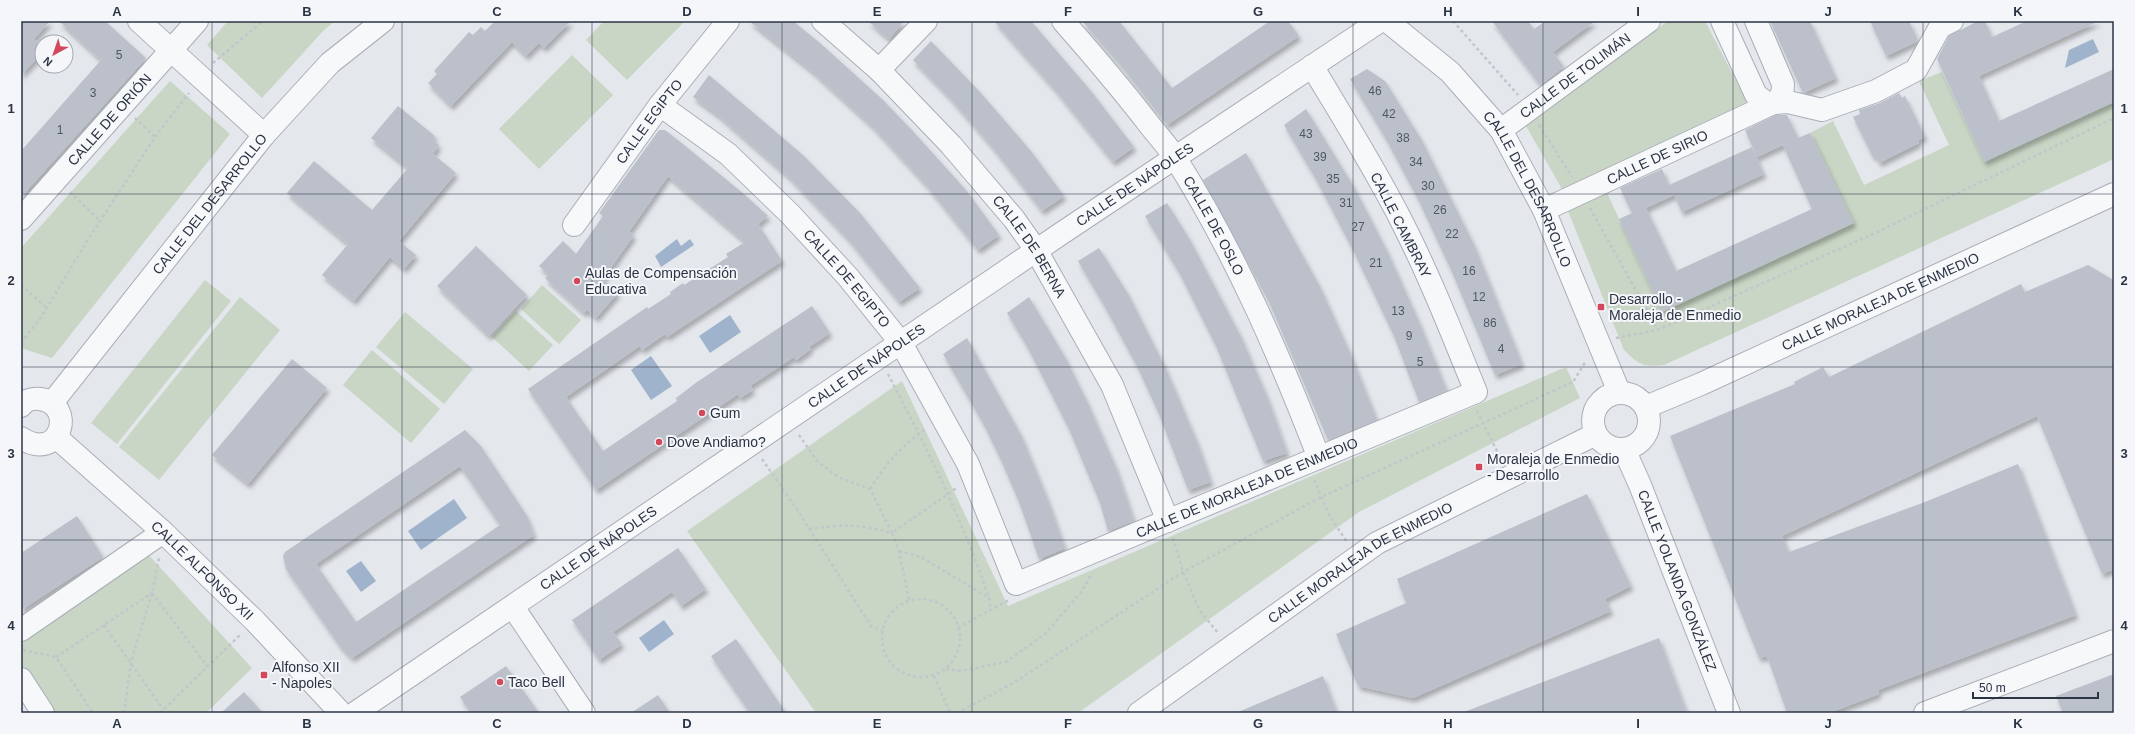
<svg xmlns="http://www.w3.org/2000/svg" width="2135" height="734" viewBox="0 0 2135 734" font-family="Helvetica,sans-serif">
<defs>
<filter id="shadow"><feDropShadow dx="2.5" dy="4.5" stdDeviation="2" flood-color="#0004"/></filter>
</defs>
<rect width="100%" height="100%" fill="#e4e7ec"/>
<!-- green -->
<g fill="#c9d6c5">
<path d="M228,21H335L324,30L262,98L207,45Z"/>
<path d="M604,21H685L627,80L586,40Z"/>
<path d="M1668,21H1705L1747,102L1562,189L1526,126Z"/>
<path d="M572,55L613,95L539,169L499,129Z"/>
<path d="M1942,72L1984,162L2114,102V159L1664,365C1643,367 1639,365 1624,350L1568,211L1607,193L1662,311L1853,223L1810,133L1833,121L1864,185L1949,145L1919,81Z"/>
<path d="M170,81L230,134L52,358L21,348V248Z"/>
<path d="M205,280L231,301L117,444L91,423Z"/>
<path d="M542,285L581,320L559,344L521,309Z"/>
<path d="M240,297L280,330L159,480L119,447Z"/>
<path d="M516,311L553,345L529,371L492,337Z"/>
<path d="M405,312L473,369L444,404L376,347Z"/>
<path d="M372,350L440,409L411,443L343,385Z"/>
<path d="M1566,367L1580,398L1359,512L1078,713H816L687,531L902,381L1008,606Z"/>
<path d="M145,551L252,668L206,713H49L21,670V636Z"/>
</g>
<!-- water -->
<g fill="#9fb4cc">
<path d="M2093,39L2099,52L2065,68L2069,50Z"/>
<path d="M677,239L681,246L690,239L694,245L661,267L655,256Z"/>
<path d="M730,315L741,332L710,353L699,336Z"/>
<path d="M651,356L672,386L651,400L631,370Z"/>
<path d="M454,499L467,518L421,550L408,531Z"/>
<path d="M361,561L376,581L361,592L346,571Z"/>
<path d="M664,620L674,634L649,652L639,638Z"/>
</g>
<!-- building -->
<g fill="#bbc0ca" fill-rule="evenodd" filter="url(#shadow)">
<path d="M21,21H50L34,39L42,46V53L21,75Z"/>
<path d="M59,21H105L146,58L21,197V151L101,60Z"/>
<path d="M495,21H571L544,48L539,43L526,56L512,42L451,106L428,83L437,74L434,71L469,32L473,35L481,27L485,31Z"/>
<path d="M749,21H793L820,43L882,99L910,128L966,190L999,235L978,250L927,186L872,126L813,72Z"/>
<path d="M868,21H904L889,39Z"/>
<path d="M994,21H1031L1091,91L1134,147L1113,162L1056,91Z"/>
<path d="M1082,21H1119L1172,88L1270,21H1288L1299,36L1167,125L1123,68Z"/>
<path d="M1492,21H1528L1534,29L1546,21H1595L1553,52L1564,67L1540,85Z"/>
<path d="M1770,21H1810L1836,78L1803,93Z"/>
<path d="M1870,21H1909L1918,41L1886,56Z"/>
<path d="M1978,21H1985L1992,37L2027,21H2099L1979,76L1999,121L2114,69V102L1984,162L1937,59L1949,36Z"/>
<path d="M931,41L980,92L1031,151L1064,196L1042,211L993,148L950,98L913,60Z"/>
<path d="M1367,69L1385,81L1421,139L1475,247L1522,364L1495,375L1452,272L1418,199L1386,139L1350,79Z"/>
<path d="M709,75L803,155L860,213L920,288L899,302L849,240L790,178L718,115L693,97Z"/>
<path d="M1899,93L1902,98L1905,96L1925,137L1918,140L1919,143L1879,163L1876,156L1873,157L1853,117L1860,114L1859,110L1880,103Z"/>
<path d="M398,106L435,136L433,140L439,145L433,154L456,173L399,241L416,255L404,269L390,257L354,301L322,275L348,244L287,193L314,161L372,210L408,168L371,138Z"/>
<path d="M1306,109L1354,187L1387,251L1419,322L1447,391L1419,402L1394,336L1354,252L1317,181L1284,125Z"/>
<path d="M1776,115H1787L1798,138L1810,133L1854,223L1662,312L1619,219L1632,213L1620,188L1662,169L1669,185L1752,147L1764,174L1682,212L1674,195L1646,208L1676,271L1812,209L1783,145L1757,157L1745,130Z"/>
<path d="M659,130H665L678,140L744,194L768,216L758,224L782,261L667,337L665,334L642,350L640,346L566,397L603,451L677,401L676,398L697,382L812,306L830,333L809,347L811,349L796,360L794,357L750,386L753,390L740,398L738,394L596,490L528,389L647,307L648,309L671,294L670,292L683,283L684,285L728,257L726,254L745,242L668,176L629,232L634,235L603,279L618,293L596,318L587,310L584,313L545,278L549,275L539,266L563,241L576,254L603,216L599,213Z"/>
<path d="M1246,153L1320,287L1350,353L1377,420L1328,440L1269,302L1203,180Z"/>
<path d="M1167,203L1190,240L1241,337L1268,399L1287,453L1263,461L1216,346L1180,274L1145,216Z"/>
<path d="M476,246L527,295L489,336L437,286Z"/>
<path d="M1099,248L1128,294L1165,367L1197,442L1211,482L1188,490L1159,414L1137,366L1105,307L1078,261Z"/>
<path d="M2088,265L2112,279L2114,283V569L2102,574L2037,416L1782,536L1789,552L1925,502L2018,464L2076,615L1878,690L1879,694L1829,713H1787L1767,656L1759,658L1670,436L1795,384L1794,382L1823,367L1829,377L2021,284L2025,292Z"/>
<path d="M1029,297L1065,357L1089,406L1116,468L1134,521L1108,531L1100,503L1069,429L1027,346L1007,313Z"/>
<path d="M967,338L1021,435L1047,498L1065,548L1039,559L1019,502L1001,460L983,423L943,354Z"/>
<path d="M292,359L327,388L248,484L212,455Z"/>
<path d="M465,430L480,445L527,516L534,535L352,658L339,645L286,569L283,556L285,552ZM460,466L500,525L356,622L316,564Z"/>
<path d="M1587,494L1631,586L1605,599L1611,611L1413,698L1358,686L1336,634L1406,603L1397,579Z"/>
<path d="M77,516L103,557L21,610V553Z"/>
<path d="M678,548L706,589L681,606L672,592L613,632L622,644L599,660L572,620Z"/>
<path d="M1659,638L1687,713H1464V712Z"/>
<path d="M736,639L786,713H750L711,656Z"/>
<path d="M506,666L539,713H471L460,697Z"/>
<path d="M2114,674V713H2063L2056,696Z"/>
<path d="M1323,676L1337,713H1236Z"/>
<path d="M244,692L263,713H221L233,702Z"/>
<path d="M658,695L670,713H631Z"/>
</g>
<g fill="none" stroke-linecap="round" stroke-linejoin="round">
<defs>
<g id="minor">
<path d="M139,21L264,135"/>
<path id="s1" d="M823,21L879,70L951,145L1014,219L1036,250L1112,385L1168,521"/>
<path id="s2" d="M1063,21C1092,54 1121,88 1148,123C1157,135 1168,146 1176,159C1235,253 1279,354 1319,458"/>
<path id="s3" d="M1387,21L1450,72L1501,130L1544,210L1619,392"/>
<path d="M1722,21L1756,95L1769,105C1780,101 1783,95 1783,84L1756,21"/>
<path d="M879,70L926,21"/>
<path d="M1776,103L1788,102L1822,110L1876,91L1916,70L1940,27L1952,21"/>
<path id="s4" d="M660,105L728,154L791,215L848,277L901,343L968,464L1016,584L1476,392C1453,336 1431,279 1403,224C1376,170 1343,118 1312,66"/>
<path id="s5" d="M1501,130L1649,21"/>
<path id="s6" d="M1544,210L1769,105"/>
<path id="s7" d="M21,219L197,21"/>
<path id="s8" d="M574,225L660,105L728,21"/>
<circle cx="1621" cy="421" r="28"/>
<path id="s9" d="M52,403L264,135L330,63L383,21"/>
<path d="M21,406C25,400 33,398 40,399C77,404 61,464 21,438"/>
<path id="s10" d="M1646,407L1701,384L2114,194"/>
<path id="s11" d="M56,437L163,532L255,621L341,713"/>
<path id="s12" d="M1624,449L1640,485L1729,713"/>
<path d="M513,607L584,713"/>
<path d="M21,630L163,532"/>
<path d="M21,679L43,713"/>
<path id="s13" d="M355,713L1059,235L1380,21"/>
<path id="s14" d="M1139,713L1377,543L1596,434"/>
<path d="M1925,713L2114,641"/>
</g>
</defs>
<!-- minor casing -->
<use href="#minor" stroke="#a9aeb7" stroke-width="24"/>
<!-- path -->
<g stroke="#c2c5cb" stroke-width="2.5" stroke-dasharray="3 3" stroke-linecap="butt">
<path d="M254,21L258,25"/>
<path d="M1453,21L1518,95"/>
<path d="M213,63L263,21"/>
<path d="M135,118L155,137"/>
<path d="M1539,125L1572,177"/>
<path d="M70,192L100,221"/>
<path d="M1590,208L1658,330"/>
<path d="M21,285L47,308"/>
<path d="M1616,338L1658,330L1873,234L2114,118"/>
<path d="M21,343L42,316L87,241L155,137L189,93"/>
<path d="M888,374C926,447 963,520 989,598"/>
<path d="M1477,411L1502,461"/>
<path d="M799,435L817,461L838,477L870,489L892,533L958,487"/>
<path d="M762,459L798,511L871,626L882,631"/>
<path d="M1314,480L1329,515L1347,542"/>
<path d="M870,489C887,463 901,446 927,428"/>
<path d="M809,529C843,524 859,524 892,533L899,551L909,600"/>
<path d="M1173,538L1183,572L1200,611L1219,634"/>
<path d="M899,551L921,557L989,598L991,611"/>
<path d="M152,593L208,667"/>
<circle cx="921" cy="638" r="39"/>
<path d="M104,625L163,709"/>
<path d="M958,628L1009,600"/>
<path d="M23,650L56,657L93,713"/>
<path d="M56,657L152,593"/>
<path d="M946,669L960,671L1006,662L1046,633L1082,591L1092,573"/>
<path d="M934,676L950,713"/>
<path d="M124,713L131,662L152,593L159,558"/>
<path d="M160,713L241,634"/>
<path d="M957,713L1015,682L1183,572L1321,497L1573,382L1586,361"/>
</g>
<!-- minor -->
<use href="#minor" stroke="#f7f8fa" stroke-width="22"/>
</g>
<!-- grid -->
<path fill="none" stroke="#2b3445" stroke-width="1" stroke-opacity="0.55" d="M212,21V713M402,21V713M592,21V713M782,21V713M972,21V713M1163,21V713M1353,21V713M1543,21V713M1733,21V713M1923,21V713M21,194H2114M21,367H2114M21,540H2114"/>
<!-- markers -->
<g fill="#d1495b" stroke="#f4f6f9" stroke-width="1.5">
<circle cx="577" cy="281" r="4"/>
<rect x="1597" y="303" width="8" height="8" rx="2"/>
<circle cx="702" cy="413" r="4"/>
<circle cx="659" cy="442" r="4"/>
<rect x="1475" y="463" width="8" height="8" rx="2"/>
<rect x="260" y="671" width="8" height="8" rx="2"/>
<circle cx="500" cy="682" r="4"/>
</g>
<g text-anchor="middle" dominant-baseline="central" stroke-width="4" stroke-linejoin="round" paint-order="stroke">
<!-- number labels -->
<g font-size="12" fill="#4f5766">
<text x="119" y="55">5</text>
<text x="1375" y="91">46</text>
<text x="93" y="93">3</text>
<text x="1389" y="114">42</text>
<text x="60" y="130">1</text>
<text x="1306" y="134">43</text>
<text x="1403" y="138">38</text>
<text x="1320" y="157">39</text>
<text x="1416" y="162">34</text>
<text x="1333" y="179">35</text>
<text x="1428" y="186">30</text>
<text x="1346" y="203">31</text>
<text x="1440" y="210">26</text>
<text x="1358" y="227">27</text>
<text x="1452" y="234">22</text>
<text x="1376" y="263">21</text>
<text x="1469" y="271">16</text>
<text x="1479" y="297">12</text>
<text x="1398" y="311">13</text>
<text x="1490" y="323">86</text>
<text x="1409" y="336">9</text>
<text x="1501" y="349">4</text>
<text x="1420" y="362">5</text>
</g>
<!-- street labels -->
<g font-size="14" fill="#2b3445" stroke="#f4f6f9">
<text stroke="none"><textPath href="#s5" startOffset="92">CALLE DE TOLIMÁN</textPath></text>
<text stroke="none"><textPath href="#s7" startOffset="133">CALLE DE ORIÓN</textPath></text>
<text stroke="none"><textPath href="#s8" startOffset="128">CALLE EGIPTO</textPath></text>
<text stroke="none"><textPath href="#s6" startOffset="125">CALLE DE SIRIO</textPath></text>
<text stroke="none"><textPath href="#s13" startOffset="942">CALLE DE NÁPOLES</textPath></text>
<text stroke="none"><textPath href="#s3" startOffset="223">CALLE DEL DESARROLLO</textPath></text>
<text stroke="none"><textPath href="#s9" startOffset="254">CALLE DEL DESARROLLO</textPath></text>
<text transform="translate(1401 225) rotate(63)">CALLE CAMBRAY</text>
<text stroke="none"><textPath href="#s2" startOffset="255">CALLE DE OSLO</textPath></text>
<text stroke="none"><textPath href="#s1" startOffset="307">CALLE DE BERNA</textPath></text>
<text stroke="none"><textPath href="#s4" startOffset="256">CALLE DE EGIPTO</textPath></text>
<text stroke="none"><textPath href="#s10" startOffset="257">CALLE MORALEJA DE ENMEDIO</textPath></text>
<text stroke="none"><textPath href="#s13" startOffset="618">CALLE DE NÁPOLES</textPath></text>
<text stroke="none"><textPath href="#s4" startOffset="858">CALLE DE MORALEJA DE ENMEDIO</textPath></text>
<text stroke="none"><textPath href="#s13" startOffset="294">CALLE DE NÁPOLES</textPath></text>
<text stroke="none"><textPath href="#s14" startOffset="268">CALLE MORALEJA DE ENMEDIO</textPath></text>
<text stroke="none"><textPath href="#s11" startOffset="198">CALLE ALFONSO XII</textPath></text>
<text stroke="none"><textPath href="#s12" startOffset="142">CALLE YOLANDA GONZÁLEZ</textPath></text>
</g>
<!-- poi labels -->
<g font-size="14" fill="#2b3445" stroke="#f4f6f9" text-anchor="start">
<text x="585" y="273">Aulas de Compensación<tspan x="585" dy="16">Educativa</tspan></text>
<text x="1609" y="299">Desarrollo -<tspan x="1609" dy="16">Moraleja de Enmedio</tspan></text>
<text x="710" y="413">Gum</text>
<text x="667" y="442">Dove Andiamo?</text>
<text x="1487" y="459">Moraleja de Enmedio<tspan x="1487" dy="16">- Desarrollo</tspan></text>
<text x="272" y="667">Alfonso XII<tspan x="272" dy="16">- Napoles</tspan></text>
<text x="508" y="682">Taco Bell</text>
</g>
</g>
<!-- border -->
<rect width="2135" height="734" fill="none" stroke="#f4f6f9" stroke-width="44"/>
<!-- north arrow -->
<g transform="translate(54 54) rotate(220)"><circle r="19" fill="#f4f6f9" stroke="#a4a8b1"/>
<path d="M0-3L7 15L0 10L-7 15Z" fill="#d1495b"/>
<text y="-6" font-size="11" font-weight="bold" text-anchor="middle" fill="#2b3445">N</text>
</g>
<!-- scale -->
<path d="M1973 692v6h125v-6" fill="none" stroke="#2b3445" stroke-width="2"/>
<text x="1979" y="692" font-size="12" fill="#2b3445" stroke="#f4f6f9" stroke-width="3" paint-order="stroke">50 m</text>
<rect x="22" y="22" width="2091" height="690" fill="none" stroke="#2b3445" stroke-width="1.5"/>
<g font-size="13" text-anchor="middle" font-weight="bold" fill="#2b3445">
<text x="117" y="16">A</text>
<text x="307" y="16">B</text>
<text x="497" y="16">C</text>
<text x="687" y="16">D</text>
<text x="877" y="16">E</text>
<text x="1068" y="16">F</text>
<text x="1258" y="16">G</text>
<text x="1448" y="16">H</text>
<text x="1638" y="16">I</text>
<text x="1828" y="16">J</text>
<text x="2018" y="16">K</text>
<text x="11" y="113">1</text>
<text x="2124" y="113">1</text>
<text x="11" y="285">2</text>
<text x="2124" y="285">2</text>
<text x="11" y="458">3</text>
<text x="2124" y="458">3</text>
<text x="11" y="630">4</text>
<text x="2124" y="630">4</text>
<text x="117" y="728">A</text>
<text x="307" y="728">B</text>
<text x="497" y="728">C</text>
<text x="687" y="728">D</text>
<text x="877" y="728">E</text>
<text x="1068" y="728">F</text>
<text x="1258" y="728">G</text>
<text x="1448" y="728">H</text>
<text x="1638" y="728">I</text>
<text x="1828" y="728">J</text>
<text x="2018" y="728">K</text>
</g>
</svg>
